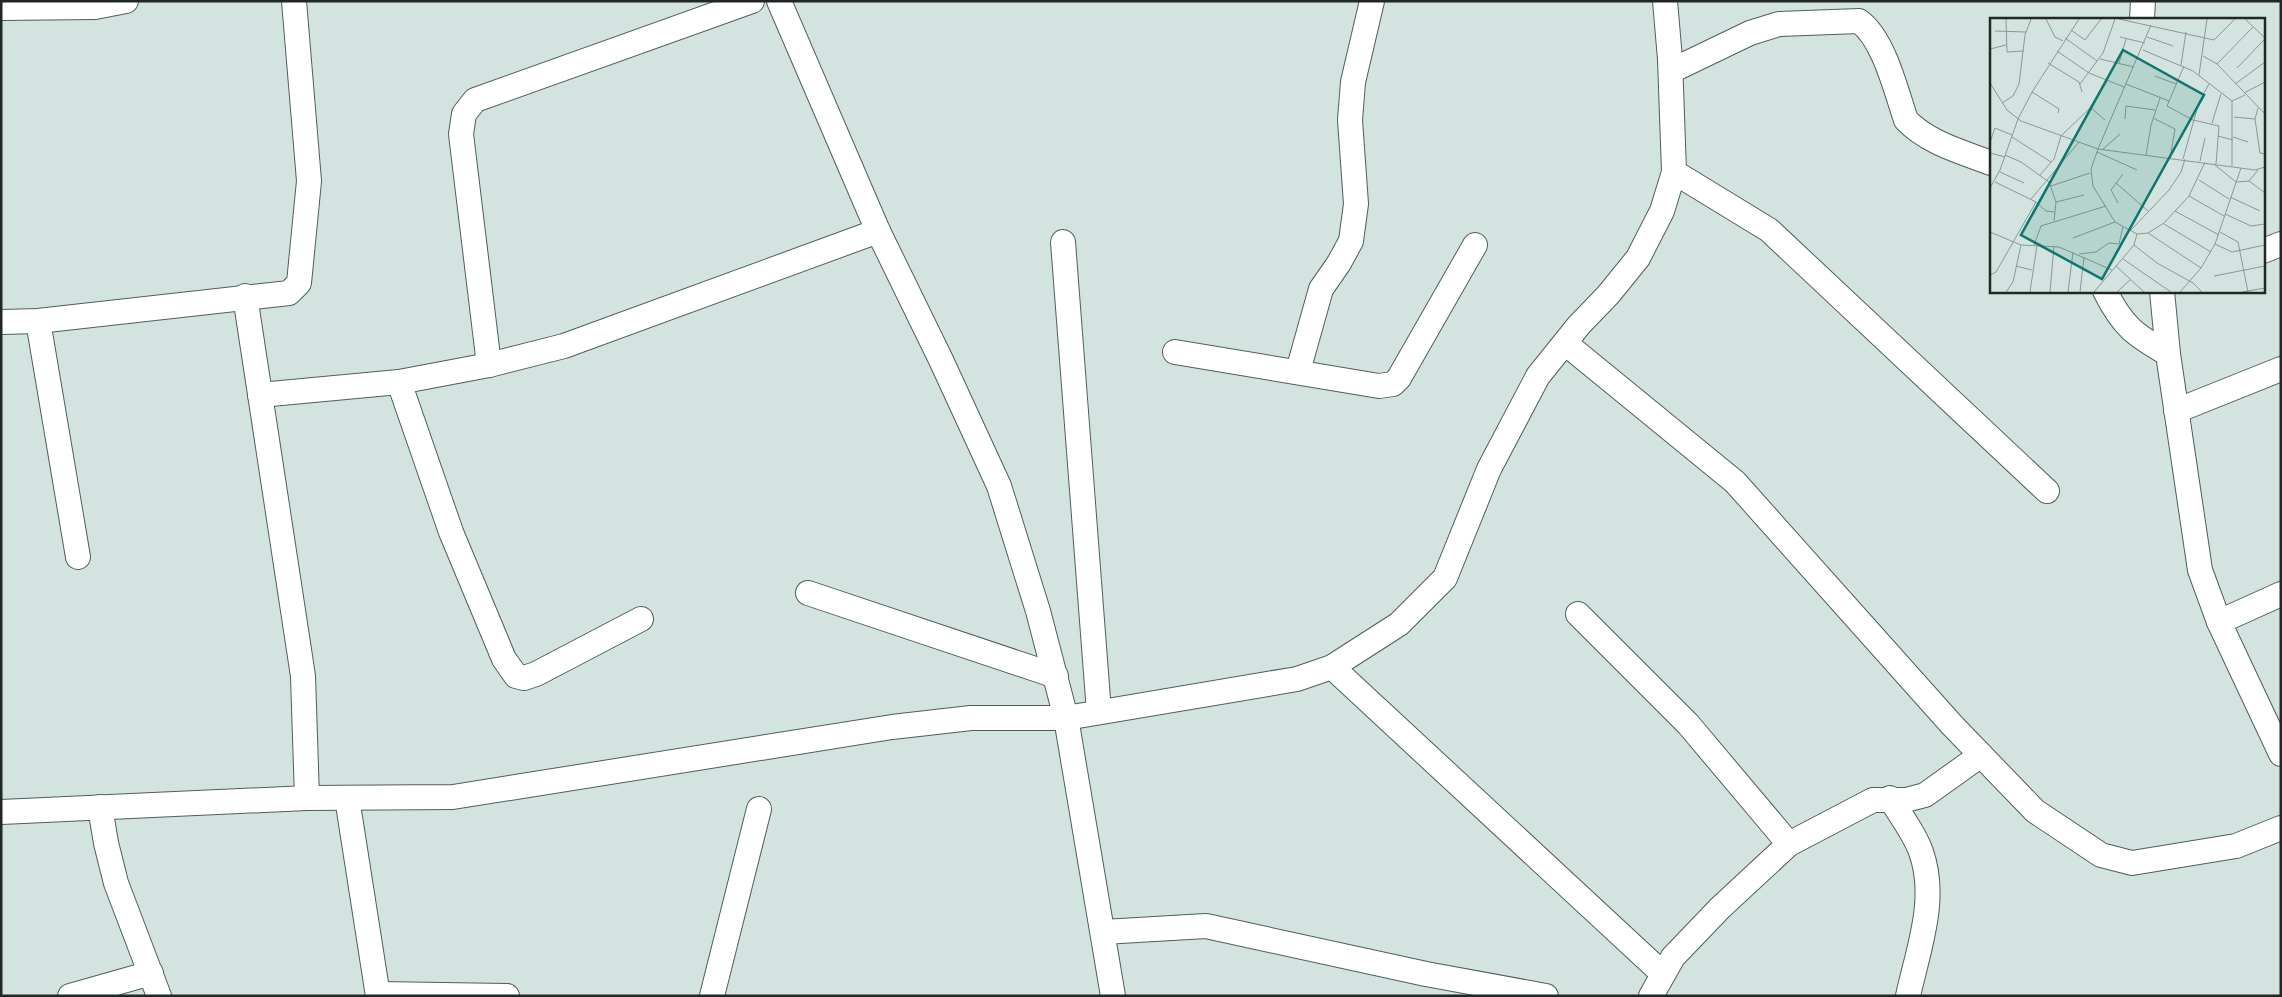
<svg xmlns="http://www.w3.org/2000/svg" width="2282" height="997" viewBox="0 0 2282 997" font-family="Helvetica,sans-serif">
<rect width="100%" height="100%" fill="#d3e4e0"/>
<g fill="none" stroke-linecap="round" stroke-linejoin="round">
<defs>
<g id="minor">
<path d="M779,1L878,231L941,360L999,486L1038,611L1066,718L1113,996"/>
<path d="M1,8L95,7L126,1"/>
<path d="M2142,19L2143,1"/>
<path d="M1671,71L1750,33L1779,24L1859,21C1884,39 1896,91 1906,120C1928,143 1962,152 1991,163"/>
<path d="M1674,172L1769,230L2047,491"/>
<path d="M1063,242L1099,712"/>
<path d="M2263,251L2281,244"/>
<path d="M2105,291C2123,327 2135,335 2168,354"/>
<path d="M2162,291L2168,354L2200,570L2219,622L2281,754"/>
<path d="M245,296L303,676L307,798"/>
<path d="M38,321L78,557"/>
<path d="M1,322L38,321L289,293L299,283L309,181L294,1"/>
<path d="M1565,343L1735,482L1952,725L2035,811L2101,855L2132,863L2236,846L2281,828"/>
<path d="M1175,352L1379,386L1393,384L1399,378L1475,245"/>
<path d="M489,365L461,134L464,114L475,100L752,1"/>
<path d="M1298,371L1321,289L1339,263L1351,241L1356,204L1350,120L1353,82L1372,1"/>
<path d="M399,382L451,532L504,659L516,676L524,678L536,674L641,619"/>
<path d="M260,395L399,382L489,365L564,346L878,231"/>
<path d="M2176,411L2281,369"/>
<path d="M808,593L1056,676"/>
<path d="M1578,614L1688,724L1789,844"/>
<path d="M2219,622L2281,594"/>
<path d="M1332,667L1663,974"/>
<path d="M347,798L378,996"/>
<path d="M1890,798C1900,815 1915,834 1921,852C1938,899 1918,950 1908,996"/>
<path d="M100,807L106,843L116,883L159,996"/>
<path d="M1,812L307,798L453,797L892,727L971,718H1066L1297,679L1332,667L1399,624L1445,578L1489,469L1538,376L1579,325L1608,295L1638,258L1662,211L1674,172L1670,59L1665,1"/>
<path d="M1103,932L1206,926L1426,974L1546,996"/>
<path d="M378,994L507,996"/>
<path d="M70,996L151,973"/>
<path d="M712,996L759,809"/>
<path d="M1651,996L1673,957L1720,908L1789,844L1873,800H1906L1925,795L1981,755"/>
</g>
</defs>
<!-- minor casing -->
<use href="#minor" stroke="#4f5e5b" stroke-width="26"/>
<!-- minor -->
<use href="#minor" stroke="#fff" stroke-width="24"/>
</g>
<!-- overview -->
<g transform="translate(1990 18)">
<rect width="275" height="275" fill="#d3e4e0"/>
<path fill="none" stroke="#8b9895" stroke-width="1" d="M16,1L17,34L34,33M56,1L65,19L73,23M129,1L224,22L245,1M255,1L275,20M161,7L108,131L101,151L103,168L125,204L147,216L158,215L174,205L199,178L215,144M81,12L95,22L111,1M5,13L36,14M130,19L155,25M157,19L183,28M75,20L107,43M0,31L16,27M153,32L203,53L242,83L255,77M67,33L99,55L134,69M213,38L227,46L275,96M110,41L144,49M58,45L89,64L92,74M129,45L136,21M227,46L263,9M191,47L196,14M194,48L177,88L203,102L229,108L226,146M247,50L275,21M209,57L217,1M165,58L186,66M0,65L17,92L31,103L108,131L265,152L275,149M90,66L113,35L125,1M136,66L179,83M245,66L275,44M42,74L69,91L68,95M254,75L275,64M12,85L23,78L29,66L35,17L41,1M100,89L115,102M268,90L265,101L270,135L275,136M244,99L265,101M163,100L185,111L180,140M135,101L136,88L165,92M222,105L231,76M228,118L243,122M22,119L61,144M243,119L258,124M0,124L5,110L22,117M112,132L130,116M107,134L147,152M0,135L15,139M15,137L31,144L59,164L66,184L64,203M156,137L161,107L170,80M193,141L209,84L219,66M210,143L215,120M225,147L246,164L259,163L268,152M242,148V83M10,154L34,165M50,157L64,141L71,118L99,91L117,63M209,162L239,181M259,163L275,175M126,165L158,193M61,168L100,155M0,170L10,152L28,101L42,74L89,1M199,178L234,198M240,179L270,193M41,181L89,124M46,184L56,193L64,194M66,184L94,177M128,185L121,172L133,156M185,193L229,217M235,196L261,208L275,206M174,206L221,234M141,212L179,172L191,154L195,141M0,214L31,227L69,229L122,252M230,214L248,224L258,274M158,215L211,250M83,220L125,204M225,226L242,234L275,227M44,227L51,208L116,188M144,227L167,245L203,265L212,274M89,236L106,234L119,225L129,226L133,209M133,241L181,274M26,248L42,252M126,248L154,274M0,257L6,254L46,184L5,164M224,258L275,248M16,274L23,264L31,227M40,274L47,227M60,274L64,228M78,274L83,234M90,274L94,239M104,274L144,227L147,216M127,274L140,262M190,274L211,250L225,226L251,150M252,274L275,270"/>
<path fill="#0f766e" fill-opacity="0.15" stroke="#0f766e" stroke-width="2.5" d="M133,32L214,77L112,261L31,217Z"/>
<rect width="275" height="275" fill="none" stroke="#202725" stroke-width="2.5"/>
</g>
<!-- border -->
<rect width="2282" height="997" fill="none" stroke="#202725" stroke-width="5"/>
</svg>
